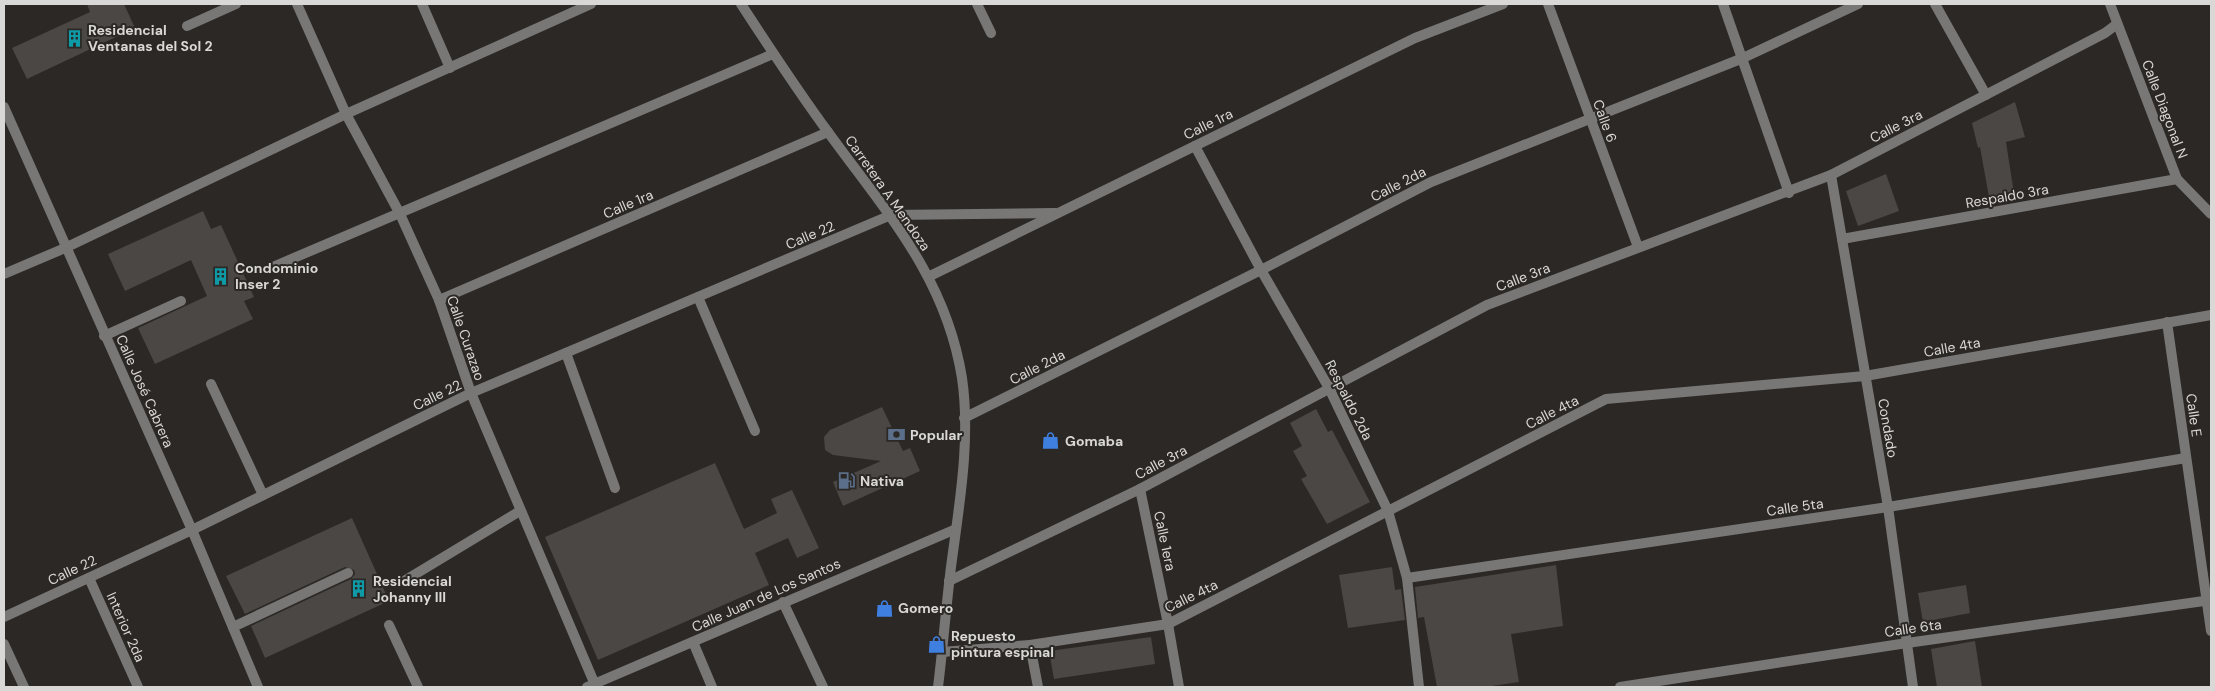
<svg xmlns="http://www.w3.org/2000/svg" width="2215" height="691" viewBox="0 0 2215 691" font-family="'DM Sans',sans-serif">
<rect width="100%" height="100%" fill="#2b2825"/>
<!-- building -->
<g fill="#4a4744">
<path d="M87,4H124L135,28L27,79L12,48L90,12Z"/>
<path d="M2015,102L2025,137L2006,142L2015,200L1990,203L1980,147L1978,148L1972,123Z"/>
<path d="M1886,174L1899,211L1858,226L1846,191Z"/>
<path d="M203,211L211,229L221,225L254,297L244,301L253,319L155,364L138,328L207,296L191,260L125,291L108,254Z"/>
<path d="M882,407L903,451L910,448L920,471L843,506L833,482L881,461L833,455L825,450L824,437L830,430Z"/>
<path d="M1316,409L1328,432L1332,430L1370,502L1327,524L1301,479L1307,476L1293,451L1302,446L1290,423Z"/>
<path d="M715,463L744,529L777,513L771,499L792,490L819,548L797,558L788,538L755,553L769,585L598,660L545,537Z"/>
<path d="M352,518L389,601L265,658L251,626L351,579L355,574L354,570L345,567L245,614L226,576Z"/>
<path d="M1556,565L1563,626L1511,634L1519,682L1485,687H1437L1424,617L1418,618L1415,587Z"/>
<path d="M1392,567L1395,590L1401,589L1405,620L1348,628L1339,575Z"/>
<path d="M1966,585L1970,613L1923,622L1918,593Z"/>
<path d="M1151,637L1155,664L1054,679L1049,651Z"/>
<path d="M1975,641L1982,687H1937L1931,649Z"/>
</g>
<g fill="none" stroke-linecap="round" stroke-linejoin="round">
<!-- minor -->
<g stroke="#797776" stroke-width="10">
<path d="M297,4L346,114L400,214L439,300L471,393L596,687"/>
<path d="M422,4L450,68"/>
<path d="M977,4L991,33"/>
<path d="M1548,4L1638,247"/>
<path d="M1723,4L1789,193"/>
<path d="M1935,4L1986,95"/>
<path d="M2110,4L2177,179L2211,214"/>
<path d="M187,26L236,4"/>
<path d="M4,107L192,530L258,687"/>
<path d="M1195,146L1261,270L1329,388L1388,511L1407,578L1419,687"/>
<path d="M1831,175L1888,507L1913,687"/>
<path d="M1842,239L2177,179"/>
<path d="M275,266L773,54"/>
<path d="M4,274L65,248L346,114L591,4"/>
<path d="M930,276L1415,38L1503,4"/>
<path d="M698,297L755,431"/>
<path d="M439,300L828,132"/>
<path d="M2167,322L2211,631"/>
<path d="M104,336L181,301"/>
<path d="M566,353L615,488"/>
<path d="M211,384L263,495"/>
<path d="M964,418L1261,270L1431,182L1743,58L1858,4"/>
<path d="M1140,489L1168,624L1179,687"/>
<path d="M89,578L138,687"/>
<path d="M1407,578L1888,507L2186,458"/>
<path d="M404,581L520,511"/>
<path d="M949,581L1140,489L1487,305L1831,175L2105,33L2117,24"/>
<path d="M783,602L823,687"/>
<path d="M4,617L192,530L471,393L891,215L1055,213"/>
<path d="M389,625L418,687"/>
<path d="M233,627L348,573"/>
<path d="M693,642L712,687"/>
<path d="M4,644L24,687"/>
<path d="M1030,645L1038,687"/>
<path d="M942,652L1030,645L1168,624L1606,399L1865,376L2211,315"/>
<path d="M1620,687L1907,643L2211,600"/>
</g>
<!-- tertiary -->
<g stroke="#797776" stroke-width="10">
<path d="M741,4C769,47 797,90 828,132C886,212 946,277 962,378C971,440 959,506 951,567C946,607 943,647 938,687"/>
<path d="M587,687L956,529"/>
</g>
</g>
<!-- icons -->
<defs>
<symbol id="building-bare" viewBox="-9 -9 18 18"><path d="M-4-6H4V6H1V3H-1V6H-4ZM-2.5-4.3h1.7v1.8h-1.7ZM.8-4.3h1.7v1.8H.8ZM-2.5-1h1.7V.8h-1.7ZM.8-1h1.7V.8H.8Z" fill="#0f9aa8" stroke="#2b2825" stroke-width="2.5" paint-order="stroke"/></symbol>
<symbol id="bank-bare" viewBox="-9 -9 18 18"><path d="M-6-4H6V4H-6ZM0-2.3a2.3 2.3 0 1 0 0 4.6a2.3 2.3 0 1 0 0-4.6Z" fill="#5c6f8a" stroke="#2b2825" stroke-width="2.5" paint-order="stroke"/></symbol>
<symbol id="shop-bare" viewBox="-9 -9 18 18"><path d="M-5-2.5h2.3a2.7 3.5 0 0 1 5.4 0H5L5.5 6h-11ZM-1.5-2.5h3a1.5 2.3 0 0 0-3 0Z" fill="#3f7fe0" stroke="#2b2825" stroke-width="2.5" paint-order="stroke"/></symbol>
<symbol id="fuel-bare" viewBox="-9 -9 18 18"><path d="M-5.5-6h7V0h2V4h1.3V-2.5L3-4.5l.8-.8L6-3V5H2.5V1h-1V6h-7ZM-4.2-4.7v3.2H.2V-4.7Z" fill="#5c6f8a" stroke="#2b2825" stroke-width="2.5" paint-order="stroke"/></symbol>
</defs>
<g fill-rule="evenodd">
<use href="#building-bare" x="62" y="26" width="25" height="25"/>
<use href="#building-bare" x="208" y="264" width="25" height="25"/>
<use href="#bank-bare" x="884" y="422" width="25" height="25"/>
<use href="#shop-bare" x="1038" y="428" width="25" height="25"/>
<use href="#fuel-bare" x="834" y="468" width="25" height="25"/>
<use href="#building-bare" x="346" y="576" width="25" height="25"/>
<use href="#shop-bare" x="872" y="596" width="25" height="25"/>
<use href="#shop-bare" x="924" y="632" width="25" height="25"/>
</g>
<g text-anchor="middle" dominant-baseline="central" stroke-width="4" stroke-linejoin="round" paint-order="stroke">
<!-- poi labels -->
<g font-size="14" font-weight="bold" fill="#dad8d6" stroke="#2b2825" text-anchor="start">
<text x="88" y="30">Residencial<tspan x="88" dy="16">Ventanas del Sol 2</tspan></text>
<text x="235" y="268">Condominio<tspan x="235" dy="16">Inser 2</tspan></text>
<text x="910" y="435">Popular</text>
<text x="1065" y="441">Gomaba</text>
<text x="860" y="481">Nativa</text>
<text x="373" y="581">Residencial<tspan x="373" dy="16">Johanny III</tspan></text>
<text x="898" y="608">Gomero</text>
<text x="951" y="636">Repuesto<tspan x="951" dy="16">pintura espinal</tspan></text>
</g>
<!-- street labels -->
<g font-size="14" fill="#dad8d6" stroke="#2b2825">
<text transform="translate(2165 109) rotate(69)">Calle Diagonal N</text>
<text transform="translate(1605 121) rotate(70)">Calle 6</text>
<text transform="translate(1208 124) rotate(-26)">Calle 1ra</text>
<text transform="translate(1896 126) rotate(-27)">Calle 3ra</text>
<text transform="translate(1398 184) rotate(-27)">Calle 2da</text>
<text transform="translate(888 193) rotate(55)">Carretera A Mendoza</text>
<text transform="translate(2007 196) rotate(-10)">Respaldo 3ra</text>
<text transform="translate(628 204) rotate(-23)">Calle 1ra</text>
<text transform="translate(810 235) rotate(-23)">Calle 22</text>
<text transform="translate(1523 277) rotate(-21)">Calle 3ra</text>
<text transform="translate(466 338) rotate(71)">Calle Curazao</text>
<text transform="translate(1952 347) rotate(-10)">Calle 4ta</text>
<text transform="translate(1037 367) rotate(-27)">Calle 2da</text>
<text transform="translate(145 391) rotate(66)">Calle José Cabrera</text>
<text transform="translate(437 395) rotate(-26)">Calle 22</text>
<text transform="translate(1349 400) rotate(63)">Respaldo 2da</text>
<text transform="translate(1552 412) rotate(-27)">Calle 4ta</text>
<text transform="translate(2194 415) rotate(82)">Calle E</text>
<text transform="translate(1888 428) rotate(80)">Condado</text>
<text transform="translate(1161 462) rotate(-28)">Calle 3ra</text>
<text transform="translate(1795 507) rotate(-8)">Calle 5ta</text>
<text transform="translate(1165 541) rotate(78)">Calle 1era</text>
<text transform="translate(72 570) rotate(-25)">Calle 22</text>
<text transform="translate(766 595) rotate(-24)">Calle Juan de Los Santos</text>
<text transform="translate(1191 596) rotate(-26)">Calle 4ta</text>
<text transform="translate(126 627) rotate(66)">Interior 2da</text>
<text transform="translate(1913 628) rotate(-8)">Calle 6ta</text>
</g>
</g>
<!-- border -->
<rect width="2215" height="691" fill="none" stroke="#dad8d6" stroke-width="10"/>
</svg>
